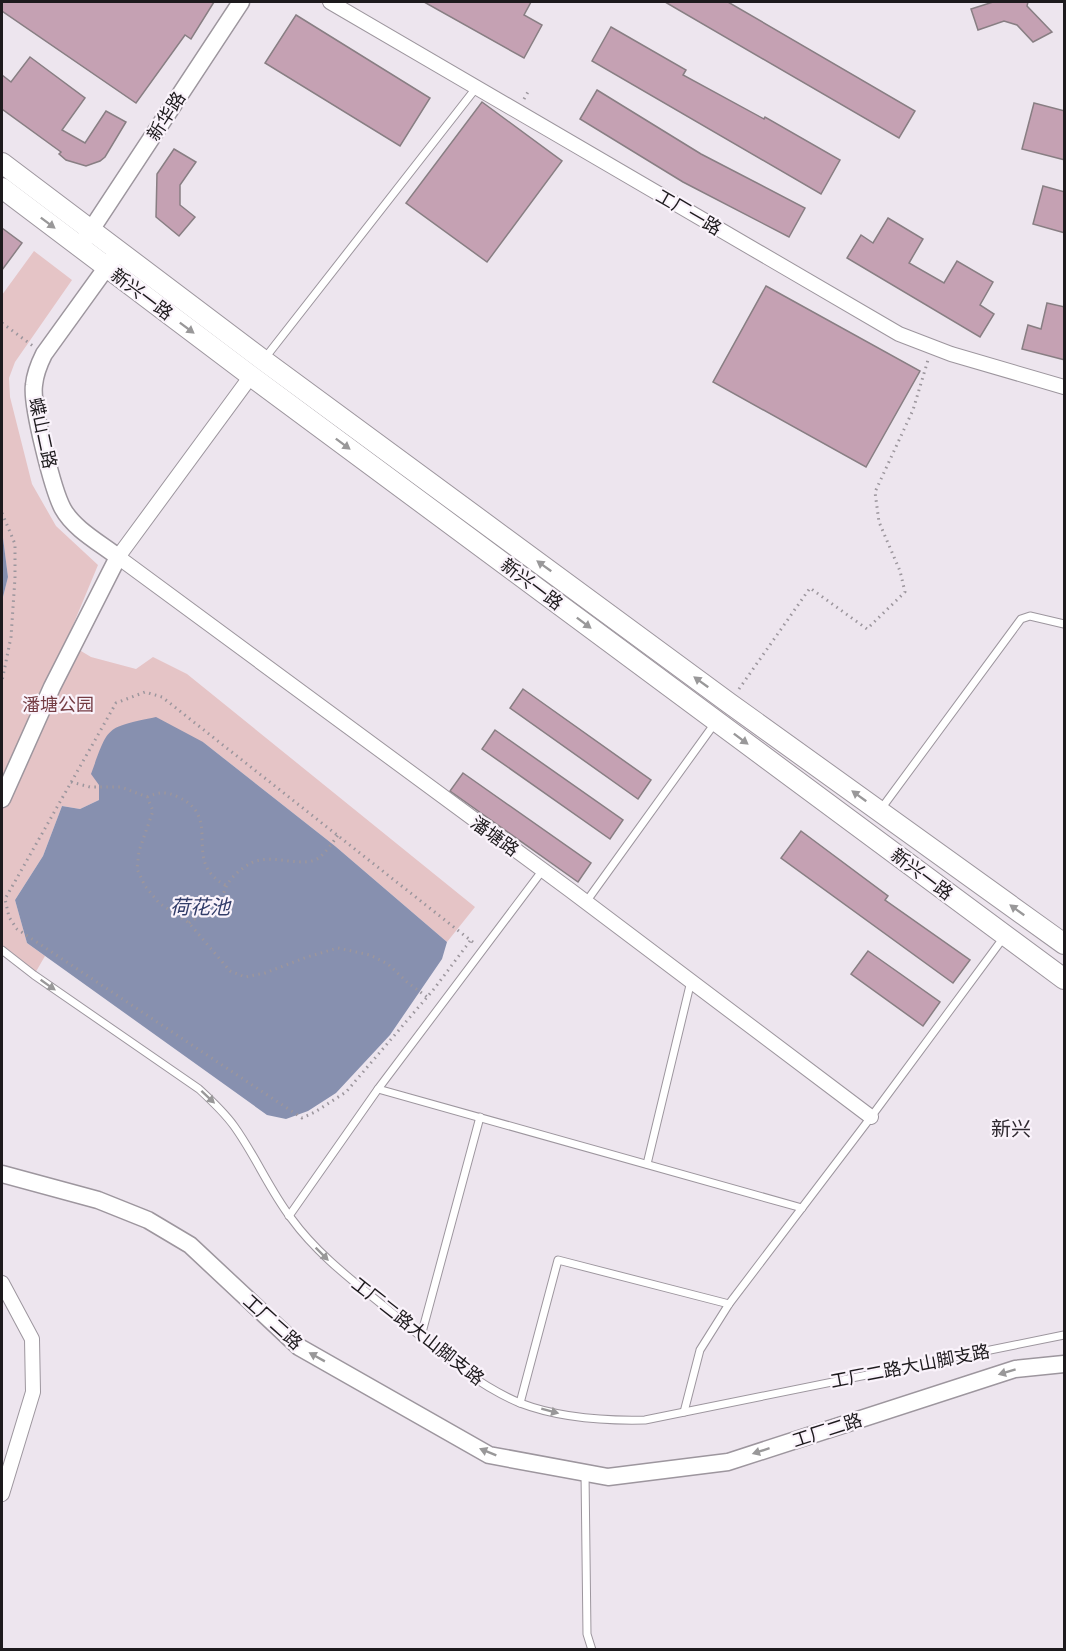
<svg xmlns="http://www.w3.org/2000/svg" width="1066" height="1651" viewBox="0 0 1066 1651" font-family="Roboto,'Noto Sans SC',sans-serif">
<rect width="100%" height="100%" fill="#ede5ee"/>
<!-- green -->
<path fill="#e5c4c6" d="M34,251L72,280L15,362L9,378L10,397L32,484L56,526L98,565L66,642L91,657L136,669L153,657L187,674L475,907L447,942L335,846L203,742L99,785V800L80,809L62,806L43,856L15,900L27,943L45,956L34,975L2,949V601L8,577L2,530V295Z"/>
<!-- water -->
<g fill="#8790af">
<path d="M2,530L8,577L2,601V648Z"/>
<path d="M156,717L203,742L335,846L447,942L442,959L390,1035L336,1093L308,1111L286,1119L267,1115L27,943L15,900L43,856L62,806L80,809L99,800V785L91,774C109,725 105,728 156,717Z"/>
</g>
<!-- building -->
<g fill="#c5a1b3" stroke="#887e83" stroke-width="1.5">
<path d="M2,2H214L191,39L185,35L136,103L2,11Z"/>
<path d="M424,2H531L524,15L542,25L524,58Z"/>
<path d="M665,2H728L915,111L899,138Z"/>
<path d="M993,2H1028L1027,6L1052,32L1033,42L1017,25L1004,21L978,30L971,9Z"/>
<path d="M296,15L430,98L400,146L265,63Z"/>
<path d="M611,27L686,70L683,75L764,119L765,117L840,160L821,194L592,61Z"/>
<path d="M30,57L85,98L62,130L85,143L106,111L126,122L105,157L100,161L86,166L66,160L59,154L61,152L2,109V75L11,82Z"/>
<path d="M597,90L701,154L805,208L789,237L683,182L580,119Z"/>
<path d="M482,102L562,161L487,262L406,203Z"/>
<path d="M1034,103L1065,111V160L1022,149Z"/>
<path d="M174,149L196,162L180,185V205L195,217L179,236L156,217L157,174Z"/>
<path d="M1043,186L1065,192V233L1033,224Z"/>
<path d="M888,218L923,239L909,263L944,283L957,261L993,282L980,305L994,314L980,337L847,258L861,235L873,243Z"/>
<path d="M2,228L22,243L2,270Z"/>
<path d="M766,286L920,371L866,467L713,382Z"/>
<path d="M1047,303L1065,307V360L1022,349L1028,325L1041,329Z"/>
<path d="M523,689L651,780L638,799L510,708Z"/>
<path d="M495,730L623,820L610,839L482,749Z"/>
<path d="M463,773L591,863L578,882L450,791Z"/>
<path d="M801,831L888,896L885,900L970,960L953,983L781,858Z"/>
<path d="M868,951L940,1002L923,1026L851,974Z"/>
</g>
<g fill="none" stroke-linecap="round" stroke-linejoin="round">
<defs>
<g id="service">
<path d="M265,358L476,88"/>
<path d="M881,809L1021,619L1030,616L1064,624"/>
<path d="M586,902L715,723"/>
<path d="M2,950L34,975L199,1089C212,1101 224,1112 234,1126C255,1155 269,1189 291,1218C320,1258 360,1286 397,1317C435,1348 474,1384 520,1403C559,1418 603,1421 645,1420L1064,1335"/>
<path d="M378,1089L802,1208"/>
<path d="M647,1164L691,981"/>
<path d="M289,1216L378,1089L542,871"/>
<path d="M421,1336L480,1117"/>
<path d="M520,1403L558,1260L729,1304"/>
<path d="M684,1412L700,1350L729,1304L871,1117L1004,937"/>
<path d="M585,1473L587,1634L592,1650"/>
</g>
<g id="minor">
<path d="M330,2L899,334L951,354L1064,387"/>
<path d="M251,376L118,557L570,890L871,1117"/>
<path d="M2,1283L32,1339L33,1392L2,1494"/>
</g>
<g id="tertiary">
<path d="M85,239L241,2"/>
<path d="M2,799L52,687L118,557C100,543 74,529 63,509C53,491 31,404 34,385C35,374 39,364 44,354L114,257"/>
<path d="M2,1174L98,1200L148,1220L190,1245L299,1347L489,1455L608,1477L728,1462L1015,1369L1064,1364"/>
</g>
<g id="secondary">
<path d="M2,163L263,360L729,703L1064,944"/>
<path d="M2,188L251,376L1064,979"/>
</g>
</defs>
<!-- service casing -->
<use href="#service" stroke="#9d969e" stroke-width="9"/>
<!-- minor casing -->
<use href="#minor" stroke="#9d969e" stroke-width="16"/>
<!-- tertiary casing -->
<use href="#tertiary" stroke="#9d969e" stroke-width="19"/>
<!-- secondary casing -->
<use href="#secondary" stroke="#9d969e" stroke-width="22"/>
<!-- path -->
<g stroke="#9c969d" stroke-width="3" stroke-dasharray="1.5 4.5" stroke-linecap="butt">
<path d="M524,99L529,90"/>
<path d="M2,323L33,346"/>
<path d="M2,513L15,544V578L11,637L2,681"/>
<path d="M739,689L810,588L867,629L905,592L900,571L879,522L875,492L913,410L928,360"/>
<path d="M71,782L90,787H121L147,797L153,811L139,851L137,869L145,886L159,903L189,923L230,971L245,977L265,973L307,957L338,948L370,955L388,964L407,982L427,997"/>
<path d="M147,797C159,792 166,791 178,797C225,818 179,862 227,886"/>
<path d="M189,923C198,915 209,914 217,906C223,900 223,892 227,885C232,876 242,868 251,863C272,852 304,870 320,857C327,851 333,842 338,835"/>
<path d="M470,941L434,989L346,1092L315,1112L302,1118L17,929L9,917L5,899L116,703L145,692L162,697L474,943"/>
</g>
<!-- service -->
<use href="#service" stroke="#fff" stroke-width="7"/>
<!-- minor -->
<use href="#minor" stroke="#fff" stroke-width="14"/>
<!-- tertiary -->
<use href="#tertiary" stroke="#fff" stroke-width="16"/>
<!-- secondary -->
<use href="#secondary" stroke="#fff" stroke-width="20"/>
</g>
<!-- one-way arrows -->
<defs><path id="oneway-solid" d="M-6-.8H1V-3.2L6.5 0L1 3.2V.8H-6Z" transform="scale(1.5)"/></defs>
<g fill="#999899">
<use href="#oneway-solid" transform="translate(48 223) rotate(37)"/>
<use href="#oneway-solid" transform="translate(187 328) rotate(37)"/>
<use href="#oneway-solid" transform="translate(343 444) rotate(37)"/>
<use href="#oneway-solid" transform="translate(544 566) rotate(-144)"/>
<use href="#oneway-solid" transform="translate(584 623) rotate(37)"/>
<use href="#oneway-solid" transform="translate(701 682) rotate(-144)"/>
<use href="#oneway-solid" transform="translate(741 739) rotate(37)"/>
<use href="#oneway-solid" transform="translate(859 796) rotate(-144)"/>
<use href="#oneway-solid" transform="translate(1017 910) rotate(-144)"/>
<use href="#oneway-solid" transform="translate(48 985) rotate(35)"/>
<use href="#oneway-solid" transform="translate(208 1097) rotate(43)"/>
<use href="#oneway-solid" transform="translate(322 1254) rotate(45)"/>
<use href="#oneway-solid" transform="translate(317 1357) rotate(-151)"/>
<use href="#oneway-solid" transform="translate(1007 1372) rotate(163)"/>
<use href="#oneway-solid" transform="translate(550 1411) rotate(15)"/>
<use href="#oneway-solid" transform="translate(761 1451) rotate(162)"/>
<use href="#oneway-solid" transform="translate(488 1452) rotate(-158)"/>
</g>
<g text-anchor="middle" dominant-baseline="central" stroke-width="4.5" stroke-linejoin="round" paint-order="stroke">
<!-- street labels -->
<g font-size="18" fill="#1d1a1d" stroke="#faf3fb">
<text transform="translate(166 116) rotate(-57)">新华路</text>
<text transform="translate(689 212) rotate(30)">工厂一路</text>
<text transform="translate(142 294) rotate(37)">新兴一路</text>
<text transform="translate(43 433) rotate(78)">蝶山二路</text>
<text transform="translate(532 584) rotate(37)">新兴一路</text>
<text transform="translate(495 836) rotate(36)">潘塘路</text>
<text transform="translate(922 874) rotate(37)">新兴一路</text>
<text transform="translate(273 1322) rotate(42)">工厂二路</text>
<text transform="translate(418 1331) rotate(38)">工厂二路大山脚支路</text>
<text transform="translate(910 1366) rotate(-11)">工厂二路大山脚支路</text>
<text transform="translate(827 1430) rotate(-18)">工厂二路</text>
</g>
<!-- park labels -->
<g font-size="18" fill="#753d44" stroke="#faf3fb">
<text x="58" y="704">潘塘公园</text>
</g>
<!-- water labels -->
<g font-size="20" font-style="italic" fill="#323d69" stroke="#faf3fb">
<text x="200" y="907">荷花池</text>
</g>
<!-- neighbourhood labels -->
<g font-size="20" fill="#2f2930" stroke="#faf3fb">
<text x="1011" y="1129">新兴</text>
</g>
</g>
<!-- border -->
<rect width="1066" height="1651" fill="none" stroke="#1d1a1d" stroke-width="6"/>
</svg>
